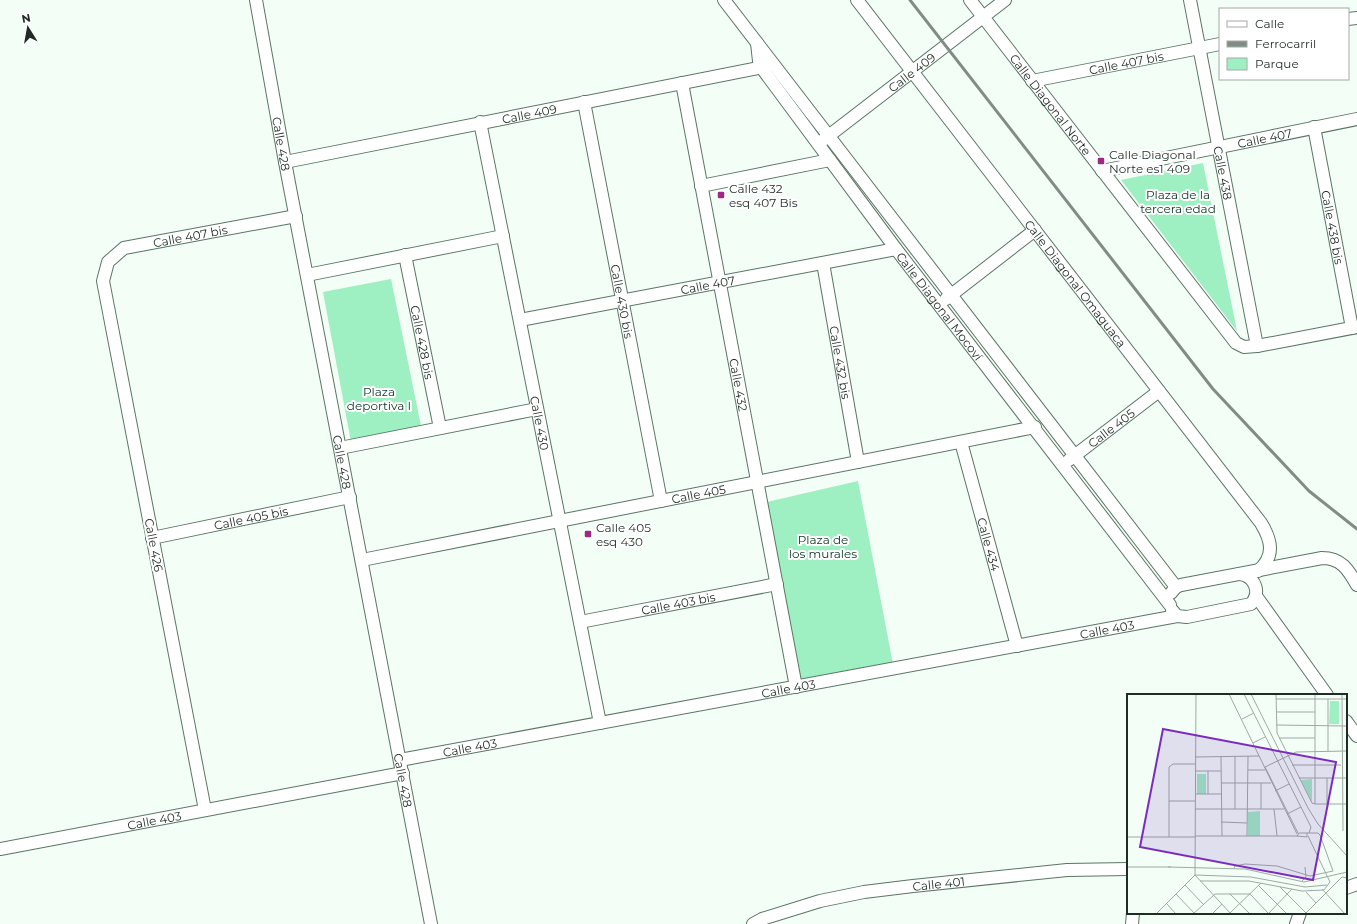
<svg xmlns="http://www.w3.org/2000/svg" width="1357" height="924" viewBox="0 0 1357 924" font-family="Montserrat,sans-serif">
<rect width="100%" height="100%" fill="#f2fef6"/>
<!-- green -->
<g fill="#9eefc1">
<path d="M1203,163L1237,331L1121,180Z"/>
<path d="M391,279L421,426L351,442L323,292Z"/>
<path d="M858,481L893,664L802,682L767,502Z"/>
</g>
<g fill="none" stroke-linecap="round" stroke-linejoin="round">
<defs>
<g id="street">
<path id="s1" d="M256,0L285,162L431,924"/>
<path d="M724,0L1176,587"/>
<path id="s2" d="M857,0L1261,523C1272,541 1275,556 1258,571"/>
<path id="s3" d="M970,0L1236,343L1244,347L1257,346L1357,327"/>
<path id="s4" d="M1190,0L1257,346"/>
<path d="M1348,19L1357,18"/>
<path id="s5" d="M757,43L759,61L761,67L896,249L1170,605"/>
<path id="s6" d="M1032,81L1220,44"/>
<path id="s7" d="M682,83L796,687"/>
<path id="s8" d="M584,102L661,501"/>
<path id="s9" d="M480,122L600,723"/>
<path id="s10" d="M1314,127L1352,328"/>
<path id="s11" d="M822,141L1005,0"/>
<path id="s12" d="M285,162L768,66"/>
<path id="s13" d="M1102,171L1357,119"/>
<path d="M701,186L830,160"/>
<path id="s14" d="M405,255L440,428"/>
<path id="s15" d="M823,263L858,462"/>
<path d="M307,275L503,236"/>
<path d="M946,299L1035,230"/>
<path id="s16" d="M520,320L896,249"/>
<path id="s17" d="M961,442L1017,646"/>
<path d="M340,448L537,409"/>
<path id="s18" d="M1069,460L1159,391"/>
<path id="s19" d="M152,538L350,497"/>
<path id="s20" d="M362,560L1035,427"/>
<path d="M1171,593L1176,587L1181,585L1322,558C1341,558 1348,569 1357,585"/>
<path d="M1256,596L1327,695"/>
<path d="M1172,610L1177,616L1187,617L1251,604C1262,592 1254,575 1239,574"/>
<path id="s21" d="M580,622L777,584"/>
<path d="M1346,721L1357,736"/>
<path id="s22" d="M400,760L1177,616"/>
<path id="s23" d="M205,810L103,281L108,262L124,248L296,216"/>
<path id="s24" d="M0,849L403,773"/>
<path d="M1346,888L1357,884"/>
<path id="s25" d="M753,924L762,919L820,901L864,892L913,886L1067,870L1128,869"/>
<path d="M1132,924L1133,913"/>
<path d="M1296,924L1300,913"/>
</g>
</defs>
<!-- street casing -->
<use href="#street" stroke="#5a7565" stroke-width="14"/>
<!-- street -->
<use href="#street" stroke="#fff" stroke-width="12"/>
<!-- rail -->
<path stroke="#808c84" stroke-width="3" d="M910,0L1213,389L1309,491L1357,529"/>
</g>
<!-- markers -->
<g fill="#9e2984" stroke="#fff" stroke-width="1.5">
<rect x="1097" y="157" width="8" height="8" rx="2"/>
<rect x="717" y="191" width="8" height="8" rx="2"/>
<rect x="584" y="530" width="8" height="8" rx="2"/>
</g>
<g text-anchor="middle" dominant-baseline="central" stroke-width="4" stroke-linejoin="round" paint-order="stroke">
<!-- street labels -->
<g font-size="12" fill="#1f2b24" stroke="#fff">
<text stroke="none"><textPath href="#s6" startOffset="96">Calle 407 bis</textPath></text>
<text stroke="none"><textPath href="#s11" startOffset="113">Calle 409</textPath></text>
<text stroke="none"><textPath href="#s3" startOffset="132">Calle Diagonal Norte</textPath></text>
<text stroke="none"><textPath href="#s12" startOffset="249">Calle 409</textPath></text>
<text stroke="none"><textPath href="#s13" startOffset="166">Calle 407</textPath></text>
<text stroke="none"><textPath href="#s1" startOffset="146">Calle 428</textPath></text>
<text stroke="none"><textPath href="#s4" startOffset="176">Calle 438</textPath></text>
<text stroke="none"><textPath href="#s10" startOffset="102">Calle 438 bis</textPath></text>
<text stroke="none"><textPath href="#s23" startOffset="647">Calle 407 bis</textPath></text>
<text stroke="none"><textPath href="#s2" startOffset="358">Calle Diagonal Omaguaca</textPath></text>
<text stroke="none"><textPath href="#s16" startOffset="191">Calle 407</textPath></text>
<text stroke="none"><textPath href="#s8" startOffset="203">Calle 430 bis</textPath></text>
<text stroke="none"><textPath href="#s5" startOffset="323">Calle Diagonal Mocoví</textPath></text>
<text stroke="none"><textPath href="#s14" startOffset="89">Calle 428 bis</textPath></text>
<text stroke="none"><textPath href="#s15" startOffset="101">Calle 432 bis</textPath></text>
<text stroke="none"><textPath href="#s7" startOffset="307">Calle 432</textPath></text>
<text stroke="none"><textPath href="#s9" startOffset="307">Calle 430</textPath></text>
<text stroke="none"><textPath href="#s18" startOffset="53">Calle 405</textPath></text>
<text stroke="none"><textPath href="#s1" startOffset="470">Calle 428</textPath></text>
<text stroke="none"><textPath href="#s20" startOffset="343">Calle 405</textPath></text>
<text stroke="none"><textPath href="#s19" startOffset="101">Calle 405 bis</textPath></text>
<text stroke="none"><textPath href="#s17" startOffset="106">Calle 434</textPath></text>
<text transform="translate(154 545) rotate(79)">Calle 426</text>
<text stroke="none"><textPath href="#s21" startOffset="100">Calle 403 bis</textPath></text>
<text stroke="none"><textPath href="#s22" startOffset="719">Calle 403</textPath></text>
<text stroke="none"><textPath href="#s22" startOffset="395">Calle 403</textPath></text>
<text stroke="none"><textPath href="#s22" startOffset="71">Calle 403</textPath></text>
<text stroke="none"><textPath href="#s1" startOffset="794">Calle 428</textPath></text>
<text stroke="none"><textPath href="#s24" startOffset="157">Calle 403</textPath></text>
<text stroke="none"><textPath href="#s25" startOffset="191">Calle 401</textPath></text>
</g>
<!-- poi labels -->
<g font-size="12" fill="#1f2b24" stroke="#fff" text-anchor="start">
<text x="1109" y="154">Calle Diagonal<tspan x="1109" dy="14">Norte es1 409</tspan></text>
<text x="729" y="188">Calle 432<tspan x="729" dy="14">esq 407 Bis</tspan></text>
<text x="596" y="527">Calle 405<tspan x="596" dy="14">esq 430</tspan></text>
</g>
<!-- park labels -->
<g font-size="12" fill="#093420" stroke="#fff">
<text x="1178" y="194">Plaza de la<tspan x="1178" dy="14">tercera edad</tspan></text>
<text x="379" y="391">Plaza<tspan x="379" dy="14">deportiva I</tspan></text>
<text x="823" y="539">Plaza de<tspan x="823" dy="14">los murales</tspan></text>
</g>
</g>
<!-- overview -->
<g transform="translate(1127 694)">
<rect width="220" height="220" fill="#f2fef6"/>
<path d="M203,7H212V30H202ZM70,80H79V100H70ZM185,85V108L174,86ZM133,117V142H121V118Z" fill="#9eefc1"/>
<path fill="none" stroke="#9eaaa2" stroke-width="1" d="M102,0L170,140M117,0L184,133L182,139M124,0L181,114L191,130L220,162M149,0L150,39L185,109L188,110M188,0V110M215,0L216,137M149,5H220M149,18H188M115,25L127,19M149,31L220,32M152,44H188M126,49L138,43M201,57V5M94,62L95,142M68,63L132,62M165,71H214M138,73L171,139M138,73L169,58L220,57M121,76H138M68,77H94M81,77V100M172,84H220M94,89H144M148,97L162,90M68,100H94M42,107H68M188,110H220M200,110V84M68,115H157M108,115V62M134,115V89M147,115L150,142M160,120L174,113M94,128L120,129M68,142H171M120,142L121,62M0,143H68M42,143V73L46,70H68M0,173H44M41,173L118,175L177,188L220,178M107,174L108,172L118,170L150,172L183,182L206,177L193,141L191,139H172L170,142L180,143V139M68,181L69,0M68,181L124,183L178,193L200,191M68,181L104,220M73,187H122L175,197L197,196L203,188L181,142M175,187L179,183L178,173M58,191L76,210M131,191L160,220M153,193L179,219M195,195L218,220M179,198L189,209M49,200L68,220M103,200L123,220M39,209L49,220M103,219L134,189M29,220L68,181M66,220L88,200H123L142,220M85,220L95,210M141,220L165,195M178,220L215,183L220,184"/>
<path fill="#7b2cbf" fill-opacity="0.15" stroke="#7b2cbf" stroke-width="2" d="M36,35L209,68L186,186L13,153Z"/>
<rect width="220" height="220" fill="none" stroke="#1f2b24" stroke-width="2"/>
</g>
<!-- legend -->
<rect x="1219" y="8" width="130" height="72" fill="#ffffff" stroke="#a5aaa7"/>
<rect x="1227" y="21" width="20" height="6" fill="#ffffff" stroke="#a5aaa7"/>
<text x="1255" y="28" font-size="12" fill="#1f2b24">Calle</text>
<rect x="1227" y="41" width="20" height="6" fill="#808c84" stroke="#a5aaa7"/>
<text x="1255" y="48" font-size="12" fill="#1f2b24">Ferrocarril</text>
<rect x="1227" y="58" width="20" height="12" fill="#9eefc1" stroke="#a5aaa7"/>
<text x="1255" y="68" font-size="12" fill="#1f2b24">Parque</text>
<!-- north arrow -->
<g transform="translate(28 28) rotate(349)" stroke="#ffffff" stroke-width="3" paint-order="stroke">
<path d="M0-3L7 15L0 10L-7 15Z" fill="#1f2b24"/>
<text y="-6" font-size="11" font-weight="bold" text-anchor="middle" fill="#1f2b24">N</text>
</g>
</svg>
